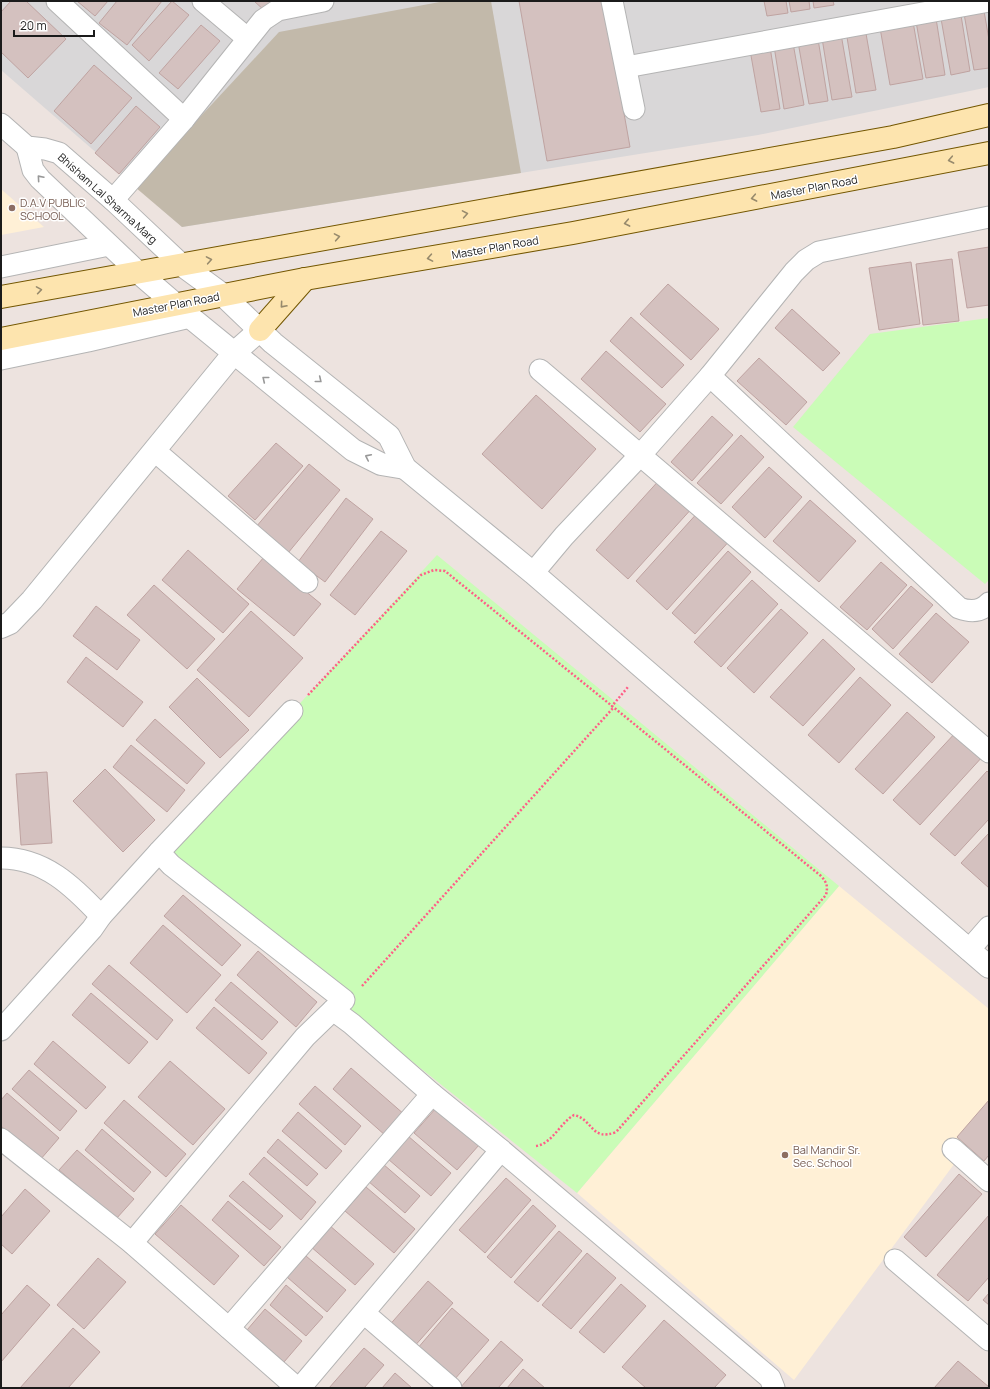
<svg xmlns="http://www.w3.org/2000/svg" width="990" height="1389" viewBox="0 0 990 1389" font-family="Manrope,sans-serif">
<rect width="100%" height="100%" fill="#ede3df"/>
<!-- residential -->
<path fill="#d9d7d8" d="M1,1H989V87L758,135L182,227L1,70Z"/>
<!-- education -->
<g fill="#fff0d6">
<path d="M1,189L44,227L1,235Z"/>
<path d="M839,886L989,1009V1117L794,1380L577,1193Z"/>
</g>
<!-- construction -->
<path fill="#c2b9aa" d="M445,1H491L521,173L182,227L135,187L279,32Z"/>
<!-- park -->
<g fill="#cafcb7">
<path d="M989,318V580L985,584L793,427L870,334Z"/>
<path d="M437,555L839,886L577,1193L157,858Z"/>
</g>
<!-- building -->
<g fill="#d4c1bf" stroke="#bfa3a1">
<path d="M11,1H26L66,39L28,78L1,52V12Z"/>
<path d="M77,1H108L95,16Z"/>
<path d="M117,1H162L127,45L99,23Z"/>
<path d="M172,1L189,15L149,61L132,45Z"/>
<path d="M254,1H274L265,11Z"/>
<path d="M519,1H604L630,147L547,161Z"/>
<path d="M764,1H786L788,13L767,16Z"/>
<path d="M789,1H809L810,9L791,12Z"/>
<path d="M813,1H833L834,5L814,8Z"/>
<path d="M983,5L989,40V68L974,70L963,8Z"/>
<path d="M960,9L970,71L951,75L940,13Z"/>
<path d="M935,12L945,75L926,78L915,16Z"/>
<path d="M912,16L923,79L890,85L879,22Z"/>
<path d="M201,25L220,41L178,89L159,73Z"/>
<path d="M865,28L876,90L856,93L846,31Z"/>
<path d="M841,34L852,97L832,100L822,38Z"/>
<path d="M818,39L828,101L809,104L798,42Z"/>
<path d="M793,43L804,105L784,109L774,46Z"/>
<path d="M770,47L780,109L761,112L750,50Z"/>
<path d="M94,65L132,98L91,144L54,111Z"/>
<path d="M136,106L160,127L119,174L95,153Z"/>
<path d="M989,247V305L967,308L958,252Z"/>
<path d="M952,259L959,321L923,325L916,264Z"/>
<path d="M911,262L920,324L879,330L869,268Z"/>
<path d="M668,284L719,329L691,360L640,314Z"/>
<path d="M792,309L840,353L823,371L775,328Z"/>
<path d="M631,317L684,365L662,388L610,341Z"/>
<path d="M606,351L666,404L640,432L581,379Z"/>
<path d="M759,358L807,402L786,425L737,381Z"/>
<path d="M536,395L596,449L542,509L482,454Z"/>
<path d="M712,416L733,435L692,481L671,462Z"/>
<path d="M741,435L764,457L721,504L697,483Z"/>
<path d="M276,443L303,466L255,520L228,496Z"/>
<path d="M309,464L340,490L288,553L256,527Z"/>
<path d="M769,467L802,497L765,538L732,507Z"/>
<path d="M662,477L694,506L628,579L596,550Z"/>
<path d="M346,498L373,519L325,582L298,562Z"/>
<path d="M810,500L856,541L819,582L773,541Z"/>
<path d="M700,510L732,538L667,610L636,581Z"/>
<path d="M381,531L407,551L355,615L330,595Z"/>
<path d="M188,550L249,604L223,633L162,580Z"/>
<path d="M728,551L751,572L695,634L672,613Z"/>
<path d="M264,557L321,604L294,636L237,589Z"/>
<path d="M881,562L907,585L867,630L840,607Z"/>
<path d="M752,580L778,604L721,667L694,642Z"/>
<path d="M154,585L215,639L187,669L127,615Z"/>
<path d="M911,586L933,605L893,649L872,629Z"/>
<path d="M96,606L140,640L117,670L73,636Z"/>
<path d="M781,609L808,633L754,693L727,668Z"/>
<path d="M251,611L303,658L249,717L197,670Z"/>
<path d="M936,613L969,642L932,683L899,654Z"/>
<path d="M823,639L855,669L803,726L770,697Z"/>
<path d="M86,657L143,702L123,727L67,682Z"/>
<path d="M860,677L891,705L839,763L808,735Z"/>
<path d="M197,678L249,730L220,758L169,707Z"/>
<path d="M907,712L935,737L883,794L855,769Z"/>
<path d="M155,719L205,763L187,784L136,740Z"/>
<path d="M957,731L984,755L920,825L893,800Z"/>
<path d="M131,745L185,790L167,812L113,767Z"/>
<path d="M105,769L155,820L123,852L73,801Z"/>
<path d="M987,771L989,773V819L955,856L930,834Z"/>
<path d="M47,772L52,843L21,845L16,774Z"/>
<path d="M989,833V888L961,863Z"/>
<path d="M183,895L241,945L222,966L164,916Z"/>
<path d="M163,925L221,975L187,1013L130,963Z"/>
<path d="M258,951L317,1002L296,1027L237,975Z"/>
<path d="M109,965L173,1020L157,1040L92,984Z"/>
<path d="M231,982L278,1022L262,1040L215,1000Z"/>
<path d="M91,993L148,1042L129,1064L72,1015Z"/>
<path d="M214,1007L267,1053L249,1074L196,1028Z"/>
<path d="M53,1041L106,1087L86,1109L34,1064Z"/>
<path d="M170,1061L225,1109L193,1145L138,1097Z"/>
<path d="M351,1068L405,1115L386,1136L333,1089Z"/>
<path d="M29,1070L77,1111L60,1131L12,1089Z"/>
<path d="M315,1086L361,1126L345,1145L299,1104Z"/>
<path d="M7,1093L59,1138L40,1160L1,1126V1100Z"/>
<path d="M124,1100L186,1154L166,1177L104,1123Z"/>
<path d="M989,1100V1155L984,1161L957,1137Z"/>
<path d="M436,1108L479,1145L457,1170L414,1133Z"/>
<path d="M298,1112L342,1151L326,1169L282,1131Z"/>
<path d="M102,1129L151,1172L134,1192L85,1150Z"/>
<path d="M408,1136L451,1173L431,1196L388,1159Z"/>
<path d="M278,1139L318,1174L307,1186L267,1152Z"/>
<path d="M77,1150L134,1199L116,1219L59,1170Z"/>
<path d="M264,1157L316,1202L301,1220L249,1174Z"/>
<path d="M383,1164L420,1196L405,1213L368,1181Z"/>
<path d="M959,1174L982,1194L926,1257L904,1237Z"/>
<path d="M506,1178L531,1200L485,1253L459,1230Z"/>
<path d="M243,1181L283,1216L270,1230L229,1196Z"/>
<path d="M366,1187L415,1229L394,1253L345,1211Z"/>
<path d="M25,1189L50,1211L12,1254L1,1244V1217Z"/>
<path d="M228,1201L281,1247L264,1266L212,1220Z"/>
<path d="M181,1205L239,1256L214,1285L155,1234Z"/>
<path d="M533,1205L556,1226L511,1278L487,1257Z"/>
<path d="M989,1215V1277L968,1301L937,1275Z"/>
<path d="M329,1225L374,1264L355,1285L310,1246Z"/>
<path d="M559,1231L582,1251L538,1302L514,1282Z"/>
<path d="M587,1253L616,1278L571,1329L542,1305Z"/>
<path d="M306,1256L346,1290L327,1312L287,1277Z"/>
<path d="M98,1258L126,1282L84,1329L57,1305Z"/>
<path d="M428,1281L453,1303L412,1349L387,1328Z"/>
<path d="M621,1284L646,1306L604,1353L579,1332Z"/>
<path d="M27,1285L50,1305L1,1362V1315Z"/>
<path d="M286,1285L323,1317L306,1336L270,1305Z"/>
<path d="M989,1293V1305L983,1300Z"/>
<path d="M452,1308L489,1340L454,1380L417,1349Z"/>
<path d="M265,1309L302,1341L284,1362L247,1330Z"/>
<path d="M664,1320L726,1375L714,1388H646L622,1367Z"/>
<path d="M73,1328L100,1352L68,1388H20Z"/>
<path d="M501,1341L523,1360L498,1388H460Z"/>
<path d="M364,1348L384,1365L364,1388H329Z"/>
<path d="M958,1361L989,1387V1388H934Z"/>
<path d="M523,1369L545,1388H507Z"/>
<path d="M395,1373L412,1388H382Z"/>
</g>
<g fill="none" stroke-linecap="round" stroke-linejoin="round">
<defs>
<g id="minor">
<path d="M57,1L184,119"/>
<path d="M203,1L247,38"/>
<path d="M612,1L634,109"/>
<path d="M626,67L989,1"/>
<path d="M1,124L27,147L45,149L59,153L113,200L182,265"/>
<path d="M27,147L33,170L40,179L139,273"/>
<path d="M113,200L184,119L263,20L278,10L323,1"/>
<path d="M989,217L819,252L806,260L794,272L710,376L959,608C970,612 981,612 989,603"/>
<path d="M1,267L109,245"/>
<path d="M1,359L88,341L190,317"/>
<path d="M540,370L989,752"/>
<path d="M155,451L307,582"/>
<path d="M533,573L564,536L644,451L710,376"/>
<path d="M292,711L159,852L171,865L344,1000L333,1010"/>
<path d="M1,858C44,858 73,886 101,916L92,929L1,1030"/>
<path d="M101,916L159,852"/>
<path d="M969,950L989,927"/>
<path d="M1,1139L132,1243L297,1388"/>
<path d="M953,1149L989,1181"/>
<path d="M132,1243L305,1037L333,1010L352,1024L432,1094L501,1150L770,1378L774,1388"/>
<path d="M895,1260L989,1340"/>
<path d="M364,1313L451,1388"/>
<path d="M229,1328L432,1094"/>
<path d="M300,1388L501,1150"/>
</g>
<g id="tertiary">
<path d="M182,265L223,295L273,343L389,436L405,468L533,573L989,967"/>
<path d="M139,273L190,317L353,450L381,464L405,468"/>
<path d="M1,627L10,623L32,600L234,353L260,330"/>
</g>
<g id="secondary">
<path d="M1,297L893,137L989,115"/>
<path d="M260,330L305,279"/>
<path d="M1,339L305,279L573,233L989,153"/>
</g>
</defs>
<!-- minor casing -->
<use href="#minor" stroke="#b4b4b4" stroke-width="23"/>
<!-- tertiary casing -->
<use href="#tertiary" stroke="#b4b4b4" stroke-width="24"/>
<!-- secondary casing -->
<use href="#secondary" stroke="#735600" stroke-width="24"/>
<!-- path -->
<g stroke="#ff5e87" stroke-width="2.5" stroke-dasharray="2 2" stroke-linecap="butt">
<path d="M308,695L421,575L434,570L445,571L612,706"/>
<path d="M362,986L614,707"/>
<path d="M536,1146C552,1144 560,1123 574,1115C593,1119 591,1142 616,1132L826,895C828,886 827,883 821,876L612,706L628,687"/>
</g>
<!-- minor -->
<use href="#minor" stroke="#fff" stroke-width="21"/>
<!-- tertiary -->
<use href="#tertiary" stroke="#fff" stroke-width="22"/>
<!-- secondary -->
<use href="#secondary" stroke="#fde4ae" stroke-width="22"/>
</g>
<!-- one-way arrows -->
<defs><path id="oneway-chevron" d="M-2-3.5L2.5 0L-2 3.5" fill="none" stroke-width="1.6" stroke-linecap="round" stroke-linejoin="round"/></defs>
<g stroke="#978a6c">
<use href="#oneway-chevron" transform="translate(951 160) rotate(169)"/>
<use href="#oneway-chevron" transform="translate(754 198) rotate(169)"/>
<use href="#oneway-chevron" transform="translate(465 214) rotate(-10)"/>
<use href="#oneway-chevron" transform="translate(627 223) rotate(169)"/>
<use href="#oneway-chevron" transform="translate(337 237) rotate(-10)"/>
<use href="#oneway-chevron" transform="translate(430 258) rotate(170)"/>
<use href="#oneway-chevron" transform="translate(209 260) rotate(-10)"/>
<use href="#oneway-chevron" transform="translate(39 290) rotate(-9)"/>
<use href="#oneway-chevron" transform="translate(283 305) rotate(131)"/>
</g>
<g stroke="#989898">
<use href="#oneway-chevron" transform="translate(40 178) rotate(-131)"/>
<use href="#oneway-chevron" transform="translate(265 379) rotate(-141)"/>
<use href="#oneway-chevron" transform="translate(319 380) rotate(39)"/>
<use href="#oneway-chevron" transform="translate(368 457) rotate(-154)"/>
</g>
<!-- markers -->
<g fill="#8d6e63" stroke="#fff" stroke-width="1.5">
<circle cx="12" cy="208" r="4"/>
<circle cx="785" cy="1155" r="4"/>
</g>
<g text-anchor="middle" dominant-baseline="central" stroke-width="3" stroke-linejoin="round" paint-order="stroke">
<!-- street labels -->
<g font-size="11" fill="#1b1b1b" stroke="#fff">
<text transform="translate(814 187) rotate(-11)">Master Plan Road</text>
<text transform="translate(108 198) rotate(42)">Bhisham Lal Sharma Marg</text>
<text transform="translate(495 247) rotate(-10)">Master Plan Road</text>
<text transform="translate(176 304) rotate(-11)">Master Plan Road</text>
</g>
<!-- education labels -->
<g font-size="11" fill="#785e54" stroke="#fff" text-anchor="start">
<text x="20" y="202">D.A.V PUBLIC<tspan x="20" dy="13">SCHOOL</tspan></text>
<text x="793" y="1149">Bal Mandir Sr.<tspan x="793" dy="13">Sec. School</tspan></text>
</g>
</g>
<!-- border -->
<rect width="990" height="1389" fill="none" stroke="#1b1b1b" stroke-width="4"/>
<!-- scale -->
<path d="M14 30v6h80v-6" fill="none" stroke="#1b1b1b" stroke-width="2"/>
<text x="20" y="30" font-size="12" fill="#1b1b1b" stroke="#ffffff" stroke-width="3" paint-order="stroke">20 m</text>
</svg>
